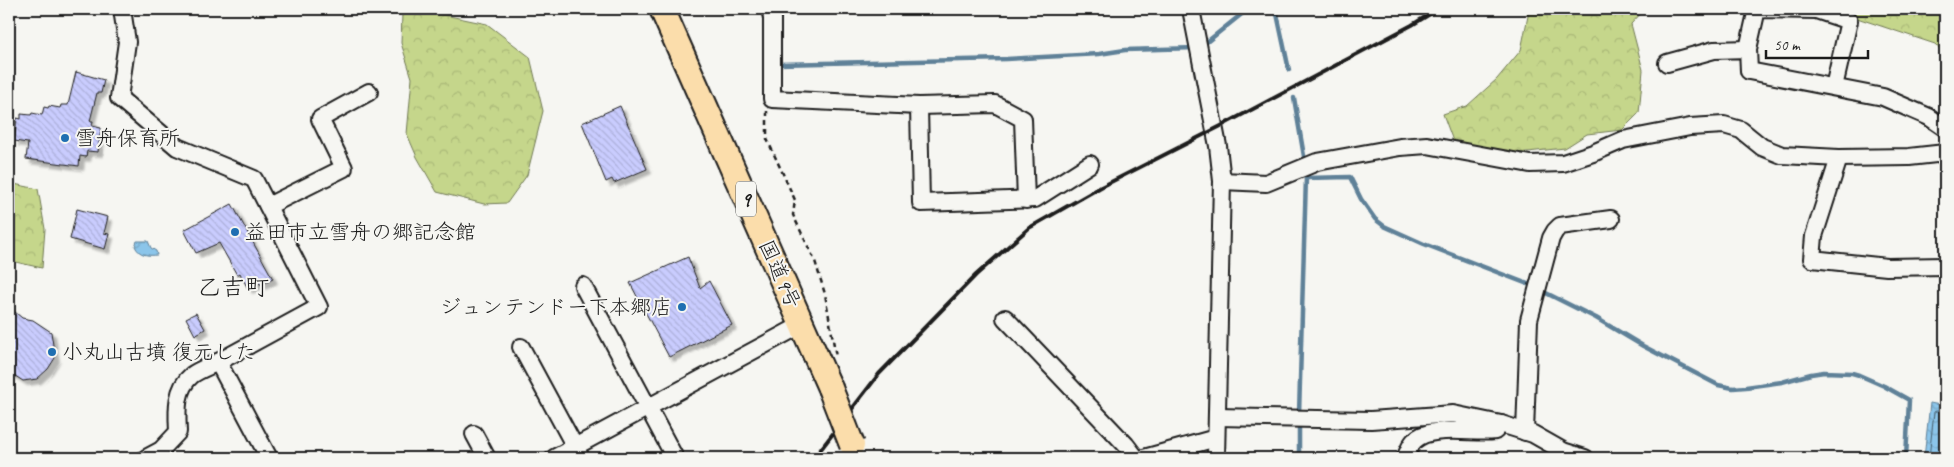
<svg xmlns="http://www.w3.org/2000/svg" width="1954" height="467" viewBox="0 0 1954 467" font-family="Caveat,'Klee One',sans-serif">
<defs>
<pattern id="forest-crowns" width="20" height="18" patternUnits="userSpaceOnUse" patternTransform="scale(1.25)"><rect width="20" height="18" fill="#c5d68b"/><path d="M2 6a3 3 0 1 1 6 0M12 15a3 3 0 1 1 6 0" fill="none" stroke="#a9b777"/></pattern>
<pattern id="water-waves" width="16" height="10" patternUnits="userSpaceOnUse" patternTransform="scale(1.25)"><rect width="16" height="10" fill="#8bc5ea"/><path d="M0 5q4-4 8 0t8 0" fill="none" stroke="#77a9c8"/></pattern>
<pattern id="building-back-hatch" width="6" height="6" patternUnits="userSpaceOnUse" patternTransform="scale(1.25)"><rect width="6" height="6" fill="#c9ccfe"/><path d="M-1 5l2 2M0 0l6 6M5-1l2 2" fill="none" stroke="#acafd9"/></pattern>
<filter id="shadow"><feDropShadow dx="4.5" dy="4.5" stdDeviation="1" flood-color="#0004"/></filter>
</defs>
<rect width="100%" height="100%" fill="#f6f6f2"/>
<filter id="ink" filterUnits="userSpaceOnUse"><feTurbulence type="fractalNoise" baseFrequency=".02" numOctaves="2"/><feDisplacementMap in="SourceGraphic" scale="10" xChannelSelector="R" yChannelSelector="G"/><feConvolveMatrix kernelMatrix="1 2 1 2 8 2 1 2 1" color-interpolation-filters="sRGB"/></filter>
<g filter="url(#ink)">
<!-- forest -->
<g fill="url(#forest-crowns)" stroke="#707954">
<path d="M1526,9H1645L1631,24L1643,70L1639,113L1622,130L1587,134L1565,148L1518,153L1453,141L1443,114L1467,106L1497,79L1521,50L1528,16Z"/>
<path d="M1824,9H1945V55L1935,44L1857,18Z"/>
<path d="M402,14H440L487,24L530,57L543,111L527,175L507,203L484,204L437,192L417,157L407,134L412,78L401,43Z"/>
<path d="M9,183L38,189L45,229L42,268L11,261L9,258Z"/>
</g>
<!-- water -->
<g fill="url(#water-waves)" stroke="#5f8198">
<path d="M137,241H148L151,248L156,251L157,255C147,256 139,255 135,246Z"/>
<path d="M1930,403L1945,406V458H1924Z"/>
</g>
<g fill="none" stroke-linecap="round" stroke-linejoin="round">
<!-- shore -->
<path stroke="#48606e" stroke-width="1" d="M1929,458L1934,412L1936,411H1945"/>
<!-- stream -->
<g stroke="#5f8198" stroke-width="4.5">
<path d="M1276,9L1289,70"/>
<path d="M1203,45L1248,9"/>
<path d="M778,64L1007,59L1099,54L1125,50L1196,48"/>
<path d="M1294,98L1305,162"/>
<path d="M1306,178L1350,177L1361,199L1375,219L1384,226L1424,244L1533,286"/>
<path d="M1540,290L1596,318L1643,346L1718,385L1733,388L1746,387L1782,382L1811,374L1824,372L1852,373L1859,375L1884,386L1909,400L1906,458"/>
<path d="M1299,414L1306,177"/>
<path d="M1299,458V422"/>
</g>
</g>
<!-- building -->
<g fill="url(#building-back-hatch)" stroke="#1c1c1c" filter="url(#shadow)">
<path d="M76,72L104,80L101,93H97L90,121H93L92,126L101,128L98,152L87,151L86,157L80,156L79,166L26,159L28,143L14,141L17,118L21,119V114L31,115L32,113L42,115L44,107L48,108L49,106L60,108L61,105H68Z"/>
<path d="M620,106L647,169L614,183L612,179L606,182L582,123Z"/>
<path d="M232,204L273,279L261,285L260,283L248,289L240,273L237,275L219,243L196,253L184,230Z"/>
<path d="M77,209L108,217L104,233L109,234L105,249L70,239Z"/>
<path d="M688,257L700,288L709,281L732,325L669,357L630,283Z"/>
<path d="M9,307L22,318L33,320L51,332L55,358L48,369L37,379L23,381L9,372Z"/>
<path d="M196,313L205,329L195,335L186,318Z"/>
</g>
<g fill="none" stroke-linecap="round" stroke-linejoin="round">
<defs>
<g id="minor">
<path d="M122,9L127,42L119,98L177,147L254,179L319,307L218,362L269,458"/>
<path d="M770,9L772,18V99L919,106L995,104L1023,119L1026,200"/>
<path d="M1191,9L1218,146L1222,181L1216,458"/>
<path d="M1748,49L1757,9L1816,10L1849,21L1834,87"/>
<path d="M1667,63L1714,50L1748,49L1749,71L1883,97L1929,117L1945,128"/>
<path d="M919,106L921,203L1035,199L1090,164"/>
<path d="M1839,158L1814,236L1812,259L1887,267L1945,266"/>
<path d="M1222,181L1266,183L1317,162L1400,147L1427,145L1530,164L1563,163L1593,153L1623,140L1690,127L1724,125L1741,130L1762,147L1782,155L1839,158L1909,157L1945,153"/>
<path d="M268,206L344,168L320,119L369,92"/>
<path d="M583,286L675,458"/>
<path d="M1005,318L1126,445L1136,458"/>
<path d="M521,347L581,458"/>
<path d="M1217,417L1371,420L1453,414L1501,424L1533,434L1563,451L1585,458"/>
<path d="M1525,432L1529,320L1551,238L1555,231L1560,226L1611,219"/>
<path d="M474,434L487,458"/>
<path d="M146,458L161,450L178,432C177,412 175,389 192,375C199,370 210,366 218,362"/>
<path d="M554,458L803,324"/>
<path d="M1144,458L1216,438"/>
<path d="M1405,458C1408,453 1410,445 1414,441C1430,424 1474,434 1495,431L1501,424"/>
</g>
<path id="highway" d="M662,9L830,388"/>
</defs>
<!-- minor casing -->
<use href="#minor" stroke="#1c1c1c" stroke-width="20"/>
<!-- highway casing -->
<use href="#highway" stroke="#1c1c1c" stroke-width="28"/>
<!-- path -->
<path stroke="#1c1c1c" stroke-width="2.5" stroke-dasharray="5 4" stroke-linecap="butt" d="M767,111V139L795,200L793,215L815,261L825,294L836,357"/>
<!-- minor -->
<use href="#minor" stroke="#f6f6f2" stroke-width="16"/>
<!-- highway -->
<use href="#highway" stroke="#fbddab" stroke-width="24"/>
<!-- rail -->
<path stroke="#1c1c1c" stroke-width="4" d="M814,458L879,374L976,275L1029,228L1101,187L1221,126L1412,25L1438,9"/>
<defs>
<path id="highway-bridge" d="M830,388L852,445"/>
</defs>
<!-- highway-bridge casing -->
<use href="#highway-bridge" stroke="#1c1c1c" stroke-width="28" stroke-linecap="butt"/>
<!-- highway-bridge -->
<use href="#highway-bridge" stroke="#fbddab" stroke-width="24"/>
</g>
</g>
<!-- markers -->
<g fill="#1f6fb2" stroke="#f6f6f2" stroke-width="2">
<circle cx="65" cy="138" r="5"/>
<circle cx="235" cy="232" r="5"/>
<circle cx="682" cy="307" r="5"/>
<circle cx="52" cy="352" r="5"/>
</g>
<g text-anchor="middle" dominant-baseline="central" stroke-width="4" stroke-linejoin="round" paint-order="stroke">
<!-- shield labels -->
<rect fill="#f6f6f2" stroke="#5d5d5c" stroke-width="1" x="736" y="181.5" width="20" height="35" rx="4"/>
<g font-size="20" font-weight="bold" fill="#1c1c1c">
<text x="746" y="199">9</text>
</g>
<!-- poi labels -->
<g font-size="21" fill="#1c1c1c" stroke="#f6f6f2" text-anchor="start">
<text x="75" y="138">雪舟保育所</text>
<text x="245" y="232">益田市立雪舟の郷記念館</text>
<text x="672" y="307" text-anchor="end">ジュンテンドー下本郷店</text>
<text x="62" y="352">小丸山古墳 復元した</text>
</g>
<!-- street labels -->
<g font-size="21" fill="#1c1c1c" stroke="#f6f6f2">
<text transform="translate(780 274) rotate(66)">国道9号</text>
</g>
<!-- quarter labels -->
<g font-size="24" fill="#1c1c1c" stroke="#f6f6f2">
<text x="233" y="287">乙吉町</text>
</g>
</g>
<!-- margin -->
<rect width="1954" height="467" fill="none" stroke="#f6f6f2" stroke-width="30"/>
<rect x="15" y="15" width="1924" height="437" fill="none" stroke="#1c1c1c" stroke-width="2" filter="url(#ink)"/>
<!-- scale -->
<path d="M1766 50v8h102v-8" fill="none" stroke="#1c1c1c" stroke-width="2.5"/>
<text x="1774" y="50" font-size="15" fill="#1c1c1c" stroke="#f6f6f2" stroke-width="4" paint-order="stroke">50 m</text>
</svg>
